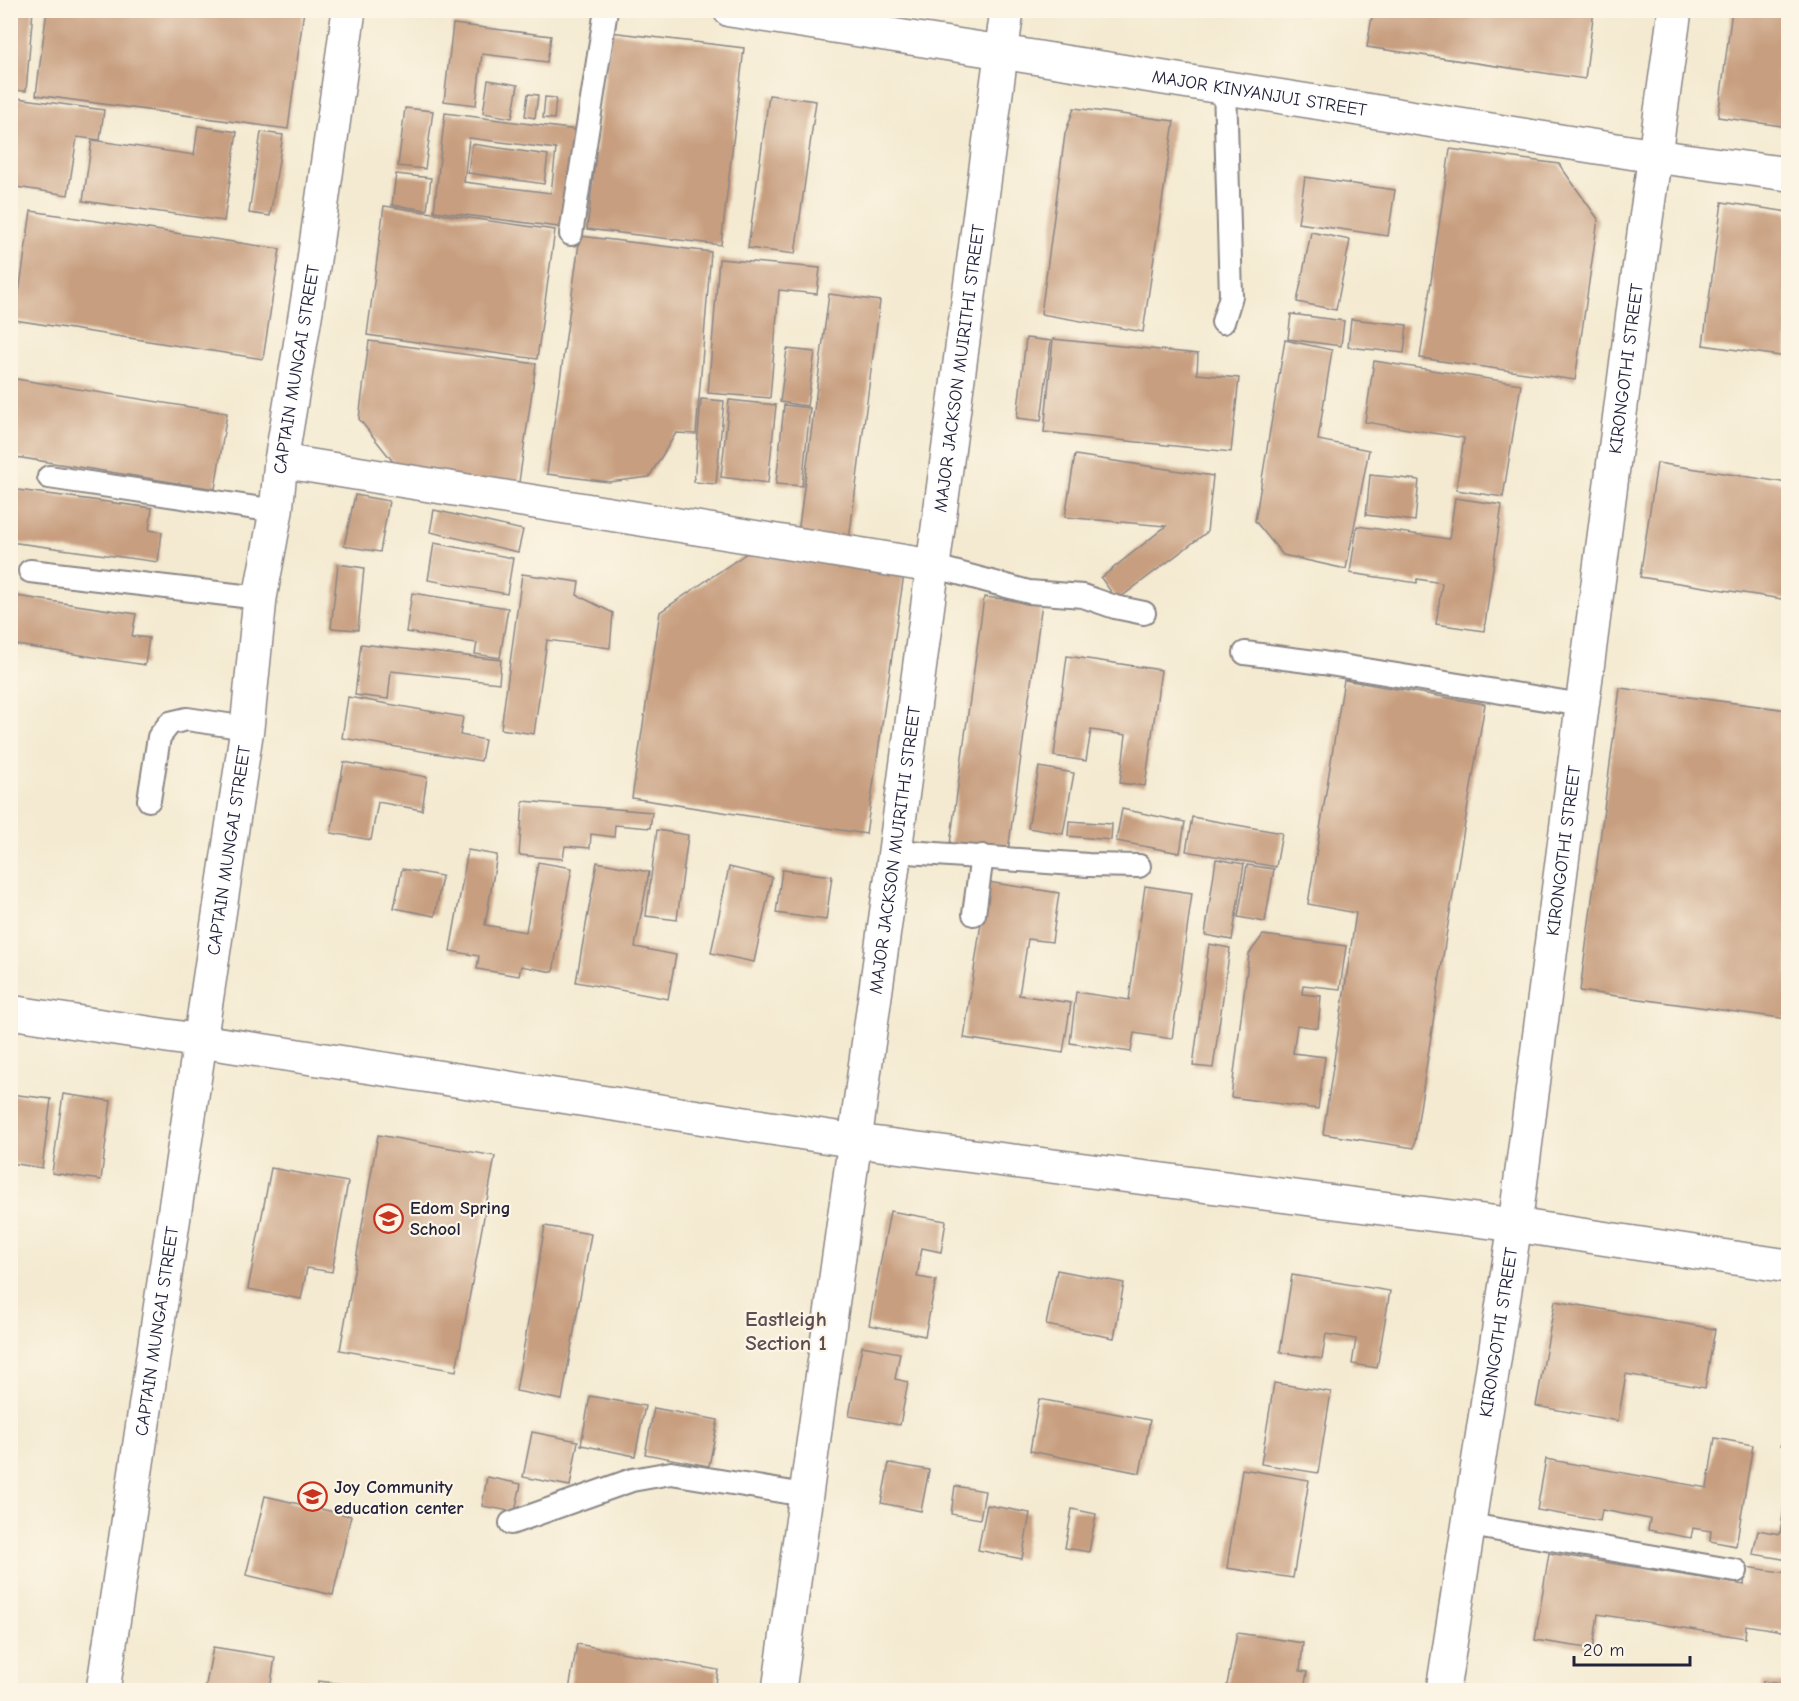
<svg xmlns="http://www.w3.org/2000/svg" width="1799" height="1701" viewBox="0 0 1799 1701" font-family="'Comic Neue',sans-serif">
<rect width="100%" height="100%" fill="#fcf5e5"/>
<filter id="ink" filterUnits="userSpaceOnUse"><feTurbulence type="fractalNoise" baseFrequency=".0167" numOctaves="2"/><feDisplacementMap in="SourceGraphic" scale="12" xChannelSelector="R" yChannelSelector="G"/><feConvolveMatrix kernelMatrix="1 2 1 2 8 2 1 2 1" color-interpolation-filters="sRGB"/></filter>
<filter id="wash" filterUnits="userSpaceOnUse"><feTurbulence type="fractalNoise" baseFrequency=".008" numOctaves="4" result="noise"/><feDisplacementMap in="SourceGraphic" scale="24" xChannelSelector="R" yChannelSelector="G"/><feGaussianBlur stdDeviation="1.35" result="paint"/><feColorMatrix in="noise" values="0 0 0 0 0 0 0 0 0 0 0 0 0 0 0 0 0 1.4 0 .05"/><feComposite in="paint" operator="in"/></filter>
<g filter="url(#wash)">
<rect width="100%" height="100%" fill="#f4ead1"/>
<g id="blocks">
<!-- building -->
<g fill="#c79e7f" fill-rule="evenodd">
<path d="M10,10H33L26,91L10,90Z"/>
<path d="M47,10H304L288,129L36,95Z"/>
<path d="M1373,10H1594L1585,79L1367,47Z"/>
<path d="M1732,10H1788V127L1718,117Z"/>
<path d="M453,24L551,36L547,62L482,54L476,105L444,101Z"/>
<path d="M610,32L744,48L721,245L587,229Z"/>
<path d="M488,80L518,85L512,118L483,113Z"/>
<path d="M528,94L538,95L535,118L525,116Z"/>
<path d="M769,95L816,101L795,254L748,248Z"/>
<path d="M10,97L104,110L100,140L77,137L68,195L10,186Z"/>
<path d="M545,97L556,98L554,119L543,118Z"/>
<path d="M405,108L433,111L425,169L398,166Z"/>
<path d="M1074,108L1174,121L1143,332L1041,314L1065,134Z"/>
<path d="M445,113L577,130L566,228L434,211ZM469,138L556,149L551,193L464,182Z"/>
<path d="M198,126L237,132L224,221L83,201L92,140L194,155Z"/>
<path d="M261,132L283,135L270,216L249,213Z"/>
<path d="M472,144L548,155L544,184L468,173Z"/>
<path d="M1450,149L1559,164L1598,219L1575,380L1420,358Z"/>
<path d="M396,174L431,178L427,210L392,205Z"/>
<path d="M1305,177L1395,190L1388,236L1298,223Z"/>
<path d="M1722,202L1788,212L1787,357L1703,345Z"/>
<path d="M384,206L555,230L537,359L367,335Z"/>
<path d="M31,211L280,249L263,359L15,320Z"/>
<path d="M1311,232L1350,240L1336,310L1297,302Z"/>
<path d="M580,236L711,252L696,434L676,433L649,477L609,482L547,474Z"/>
<path d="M719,259L820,268L817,294L779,290L770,398L708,393Z"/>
<path d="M829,294L880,301L849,540L798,534Z"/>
<path d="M1291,314L1344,321L1341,346L1288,339Z"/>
<path d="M1351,319L1407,325L1404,353L1348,347Z"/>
<path d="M1026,338L1051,341L1041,421L1017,418Z"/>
<path d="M1053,339L1198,354L1197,374L1239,378L1231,452L1044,432Z"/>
<path d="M1285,340L1332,350L1318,440L1369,450L1346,569L1283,555L1255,521Z"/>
<path d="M369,341L536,364L518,489L402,473L359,419Z"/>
<path d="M787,349L815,352L807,406L780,402Z"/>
<path d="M1374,361L1521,384L1503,497L1456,490L1464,438L1365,422Z"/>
<path d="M10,378L227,413L215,489L10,456Z"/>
<path d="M701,399L724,401L716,484L694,482Z"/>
<path d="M729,400L776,405L768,483L721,477Z"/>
<path d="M784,405L810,408L802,486L776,484Z"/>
<path d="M1075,455L1213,476L1207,532L1117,600L1101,578L1166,526L1065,517Z"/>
<path d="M1657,463L1788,483V600L1640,577Z"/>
<path d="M1370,475L1419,480L1415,521L1366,515Z"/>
<path d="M10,489L152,508L149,530L162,532L158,562L10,542Z"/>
<path d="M355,495L389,501L380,552L344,546Z"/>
<path d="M1455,498L1502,505L1484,631L1436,624L1442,583L1417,579V583L1350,573L1357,526L1449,539Z"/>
<path d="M434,510L523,530L518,552L430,532Z"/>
<path d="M434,543L513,558L507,594L428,580Z"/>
<path d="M750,551L904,574L866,834L632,798L660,612Z"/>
<path d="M338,564L364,568L358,630L331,628Z"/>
<path d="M522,574L579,582L577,595L613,613L610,648L547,640L534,734L501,729Z"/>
<path d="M412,593L508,608L500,658L475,654L477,643L406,632Z"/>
<path d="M10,595L136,614L132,636L149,638L145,665L10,644Z"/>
<path d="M984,597L1042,603L1008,851L950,844Z"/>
<path d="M361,644L501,660L499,683L391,671L388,699L355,695Z"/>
<path d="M1067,656L1161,670L1145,786L1120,783L1126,735L1091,730L1086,761L1054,756Z"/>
<path d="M1344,680L1485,704L1447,930L1414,1148L1323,1134L1356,913L1308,904Z"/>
<path d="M1620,688L1788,710V1019L1580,991Z"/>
<path d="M348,697L463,717L460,735L485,740L481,761L342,738Z"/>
<path d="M344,762L427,777L422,810L378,802L371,840L331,833Z"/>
<path d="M1039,767L1074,773L1063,834L1028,828Z"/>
<path d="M523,801L652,812L650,828L615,825L614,837L591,834L590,848L565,846L563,859L519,855Z"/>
<path d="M1122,809L1185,822L1180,853L1116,841Z"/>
<path d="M1192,817L1282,833L1276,867L1186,851Z"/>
<path d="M1069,821L1112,824L1111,840L1068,836Z"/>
<path d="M657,830L688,835L677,920L646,916Z"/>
<path d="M468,850L497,855L485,925L526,932L538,862L572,868L553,972L521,966L519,976L477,969L479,956L450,951Z"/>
<path d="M1216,859L1244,864L1232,940L1205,935Z"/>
<path d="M597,862L649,872L635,947L676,955L668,999L576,982Z"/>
<path d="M1247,865L1274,869L1265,922L1238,917Z"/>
<path d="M729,867L772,877L754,962L711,953Z"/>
<path d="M402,869L442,876L435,916L394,908Z"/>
<path d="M782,870L832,876L826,920L776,913Z"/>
<path d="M987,882L1059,893L1052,942L1028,939L1019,995L1071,1003L1063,1053L964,1038Z"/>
<path d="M1145,886L1192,893L1172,1039L1134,1033L1131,1052L1070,1043L1076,992L1129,1000Z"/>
<path d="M1263,935L1346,946L1340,989L1303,985L1302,994L1321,996L1318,1028L1297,1025L1293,1053L1325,1057L1318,1109L1231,1097L1249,954Z"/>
<path d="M1209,944L1230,948L1213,1068L1193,1066Z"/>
<path d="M10,1094L51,1099L42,1168L10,1163Z"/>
<path d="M63,1094L111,1101L101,1180L52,1173Z"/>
<path d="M378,1135L495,1156L456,1371L340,1350Z"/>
<path d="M271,1168L348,1182L332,1272L307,1268L301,1299L248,1289Z"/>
<path d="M890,1211L946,1221L941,1252L922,1248L917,1277L936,1280L925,1336L869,1325Z"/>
<path d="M545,1226L591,1234L562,1400L516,1391Z"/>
<path d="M1057,1270L1124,1283L1114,1338L1046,1325Z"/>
<path d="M1292,1275L1390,1291L1377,1368L1352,1364L1356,1339L1326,1334L1322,1359L1280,1352Z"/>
<path d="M1555,1301L1715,1329L1705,1388L1626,1374L1618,1421L1536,1406Z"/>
<path d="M862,1346L900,1353L895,1379L908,1382L900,1425L849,1416Z"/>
<path d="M1274,1383L1331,1392L1318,1473L1261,1464Z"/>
<path d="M590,1396L645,1406L635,1456L581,1445Z"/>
<path d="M1039,1399L1150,1420L1140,1473L1030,1451Z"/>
<path d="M654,1408L718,1420L709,1466L645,1454Z"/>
<path d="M1787,1409H1788V1446L1781,1445Z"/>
<path d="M532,1432L578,1441L570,1486L523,1477Z"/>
<path d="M1715,1438L1753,1445L1736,1546L1710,1541L1711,1531L1693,1528L1691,1538L1648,1530L1650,1519L1602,1510L1600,1521L1537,1510L1546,1459L1707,1488Z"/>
<path d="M889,1463L929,1470L921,1511L881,1503Z"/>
<path d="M1242,1469L1309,1480L1293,1578L1227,1568Z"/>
<path d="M487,1477L521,1484L515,1512L482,1506Z"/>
<path d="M955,1486L985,1491L980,1519L951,1514Z"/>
<path d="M1787,1490L1788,1560L1753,1554L1758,1530L1780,1534Z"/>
<path d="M265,1496L351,1516L333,1595L246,1575Z"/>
<path d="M987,1505L1030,1513L1022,1559L978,1550Z"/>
<path d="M1072,1509L1096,1514L1089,1552L1065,1548Z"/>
<path d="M1549,1553L1744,1585L1746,1567L1788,1573V1632L1746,1625L1745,1638L1598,1614L1593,1649L1535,1640Z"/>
<path d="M1237,1633L1303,1643L1300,1671L1307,1672L1304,1690H1226Z"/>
<path d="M577,1644L718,1670L715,1690H569Z"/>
<path d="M213,1647L275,1657L270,1690H205Z"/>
<path d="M318,1681L386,1689V1690H317Z"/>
<path d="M1763,1681L1788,1685V1690H1761Z"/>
</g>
</g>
</g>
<g filter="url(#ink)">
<use href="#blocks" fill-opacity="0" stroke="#8b8686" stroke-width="1.5"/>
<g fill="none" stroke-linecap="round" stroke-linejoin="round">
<defs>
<g id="service">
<path d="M571,234L606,10"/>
<path d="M1223,322L1231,296L1225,87"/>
<path d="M49,477L276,511"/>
<path d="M932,566L1029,592L1083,596L1115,607L1144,613"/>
<path d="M30,571L260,598"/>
<path d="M1245,653L1323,663L1582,705"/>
<path d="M149,800L159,737L170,723L187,719L247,728"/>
<path d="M895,851L1088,865L1139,866"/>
<path d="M974,914L982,856"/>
<path d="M511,1523L632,1480L671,1473L805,1495"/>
<path d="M1470,1525L1736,1571"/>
</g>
<g id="minor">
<path id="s1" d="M730,10L1001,52L1654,156L1788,174"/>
<path d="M281,461L932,566"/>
<path d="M10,1012L856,1141L1515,1225L1788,1266"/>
</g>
<g id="tertiary">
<path id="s2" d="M103,1690L247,728L260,598L276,511L281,461L312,274L349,10"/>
<path id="s3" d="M779,1690L895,851L1007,10"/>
<path id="s4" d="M1443,1690L1515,1225L1633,313L1675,10"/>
</g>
</defs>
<!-- service casing -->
<use href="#service" stroke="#8b8686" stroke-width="26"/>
<!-- minor casing -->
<use href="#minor" stroke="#8b8686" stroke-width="36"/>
<!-- tertiary casing -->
<use href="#tertiary" stroke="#8b8686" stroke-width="36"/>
<!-- service -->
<use href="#service" stroke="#fff" stroke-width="22"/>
<!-- minor -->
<use href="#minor" stroke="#fff" stroke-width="33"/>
<!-- tertiary -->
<use href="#tertiary" stroke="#fff" stroke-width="33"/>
</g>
</g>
<!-- icons -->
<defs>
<symbol id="school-ring" viewBox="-11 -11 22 22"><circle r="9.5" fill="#fcf5e5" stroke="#c8321e" stroke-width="1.5"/><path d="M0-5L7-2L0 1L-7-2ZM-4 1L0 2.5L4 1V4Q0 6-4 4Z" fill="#c8321e"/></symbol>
</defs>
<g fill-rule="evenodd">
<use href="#school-ring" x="372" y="1202" width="33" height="33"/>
<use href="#school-ring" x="296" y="1480" width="33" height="33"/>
</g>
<g text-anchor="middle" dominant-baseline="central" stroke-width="4.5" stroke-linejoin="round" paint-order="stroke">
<!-- street labels -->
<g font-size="18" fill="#22223b" stroke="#fcf5e5">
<text stroke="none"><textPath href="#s1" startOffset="536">MAJOR KINYANJUI STREET</textPath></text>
<text stroke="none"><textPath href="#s3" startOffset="1334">MAJOR JACKSON MUIRITHI STREET</textPath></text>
<text stroke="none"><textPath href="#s4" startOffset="1334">KIRONGOTHI STREET</textPath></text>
<text stroke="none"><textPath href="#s2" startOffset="1335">CAPTAIN MUNGAI STREET</textPath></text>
<text stroke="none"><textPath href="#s2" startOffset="849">CAPTAIN MUNGAI STREET</textPath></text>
<text stroke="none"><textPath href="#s3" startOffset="848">MAJOR JACKSON MUIRITHI STREET</textPath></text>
<text stroke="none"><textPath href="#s4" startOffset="848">KIRONGOTHI STREET</textPath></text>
<text stroke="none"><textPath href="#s2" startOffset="363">CAPTAIN MUNGAI STREET</textPath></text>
<text stroke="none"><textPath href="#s4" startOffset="362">KIRONGOTHI STREET</textPath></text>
</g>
<!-- poi labels -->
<g font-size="18" font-weight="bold" fill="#22223b" stroke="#fcf5e5" text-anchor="start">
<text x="410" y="1208">Edom Spring<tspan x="410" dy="21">School</tspan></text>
<text x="334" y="1487">Joy Community<tspan x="334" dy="21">education center</tspan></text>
</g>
<!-- quarter labels -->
<g font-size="21" font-weight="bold" fill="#5c4d53" stroke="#fcf5e5">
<text x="786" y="1319">Eastleigh<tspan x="786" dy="24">Section 1</tspan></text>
</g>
</g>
<!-- margin -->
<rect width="1799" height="1701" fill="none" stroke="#fcf5e5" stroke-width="36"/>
<!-- scale -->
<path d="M1574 1656v9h116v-9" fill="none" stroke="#22223b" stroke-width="3"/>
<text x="1583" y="1656" font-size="18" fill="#22223b" stroke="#fcf5e5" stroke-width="4.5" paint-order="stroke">20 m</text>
</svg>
